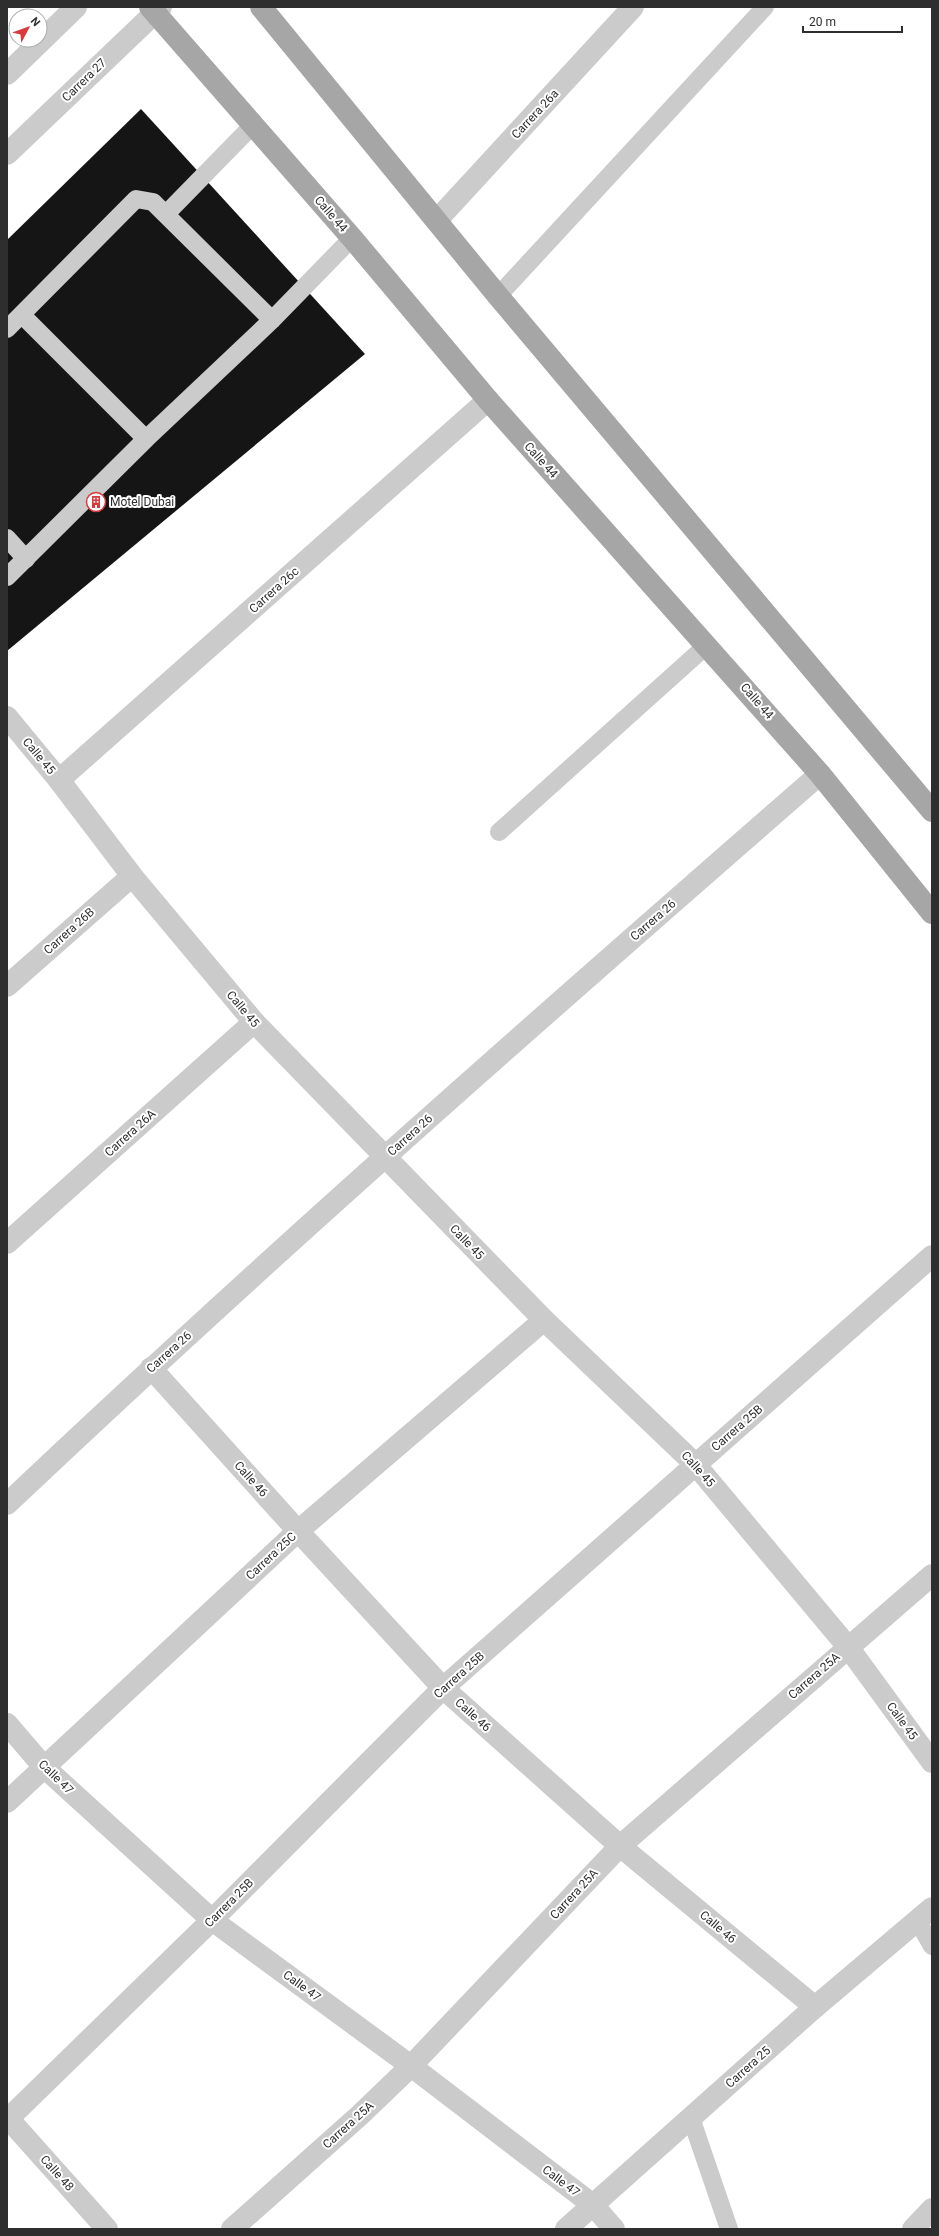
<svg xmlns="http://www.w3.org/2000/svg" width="939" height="2236" viewBox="0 0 939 2236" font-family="Roboto,sans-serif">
<rect width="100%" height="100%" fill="#fff"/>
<!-- building -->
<path fill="#151515" d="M141,109L365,354L7,651V240Z"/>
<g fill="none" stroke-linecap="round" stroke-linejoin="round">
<!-- service -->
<g stroke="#cbcbcb" stroke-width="18">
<path d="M166,214L253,125"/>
<path d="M498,296L765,7"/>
<path d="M22,315L146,439"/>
<path d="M7,329L136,199L153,202L272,320"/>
<path d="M7,538L26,559"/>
<path d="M7,577L146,439L272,320L352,238"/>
<path d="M499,832L707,645"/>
<path d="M917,1920L932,1946"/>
<path d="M691,2118L729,2229"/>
</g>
<!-- minor -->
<g stroke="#cbcbcb" stroke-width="22">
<path d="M437,220L633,7"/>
<path d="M7,717L59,780L132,876L254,1022L544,1320L695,1464L848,1647L932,1762"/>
<path d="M59,780L488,400"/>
<path d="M7,986L132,876"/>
<path d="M7,1243L254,1022"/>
<path d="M151,1368L298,1531L443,1688L620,1846L815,2007"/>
<path d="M7,1504C272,1253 546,1013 820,774"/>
<path d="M7,1724L44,1767L212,1920L411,2066L593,2205L614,2229"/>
<path d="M7,1802L298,1531L544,1320"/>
<path d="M7,2117L107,2229"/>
<path d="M7,2120L212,1920L443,1688L932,1256"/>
<path d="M232,2229L360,2115L411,2066L620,1846L932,1575"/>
<path d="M566,2229L815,2007L932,1908"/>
<path d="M913,2229L932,2209"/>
</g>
<!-- tertiary -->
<g stroke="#cbcbcb" stroke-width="22">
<path d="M7,74L76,7"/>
<path d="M7,154L161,7"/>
</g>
<!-- primary -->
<g stroke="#a6a6a6" stroke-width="22">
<path d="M150,7L352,238L488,400L820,774L932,913"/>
<path d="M261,7L498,296L932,811"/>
</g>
</g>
<!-- icons -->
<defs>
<symbol id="building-ring" viewBox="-11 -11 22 22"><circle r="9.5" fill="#fff" stroke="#da3a3c" stroke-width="1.5"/><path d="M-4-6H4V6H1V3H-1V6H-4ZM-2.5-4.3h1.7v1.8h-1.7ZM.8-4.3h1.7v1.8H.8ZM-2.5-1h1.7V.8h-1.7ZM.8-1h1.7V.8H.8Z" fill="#da3a3c"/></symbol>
</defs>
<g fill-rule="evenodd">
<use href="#building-ring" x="85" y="491" width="22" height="22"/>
</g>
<g text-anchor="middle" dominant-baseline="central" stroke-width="4" stroke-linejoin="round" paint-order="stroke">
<!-- street labels -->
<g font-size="12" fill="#2e2e2e" stroke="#fff">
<text transform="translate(84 80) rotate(-44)">Carrera 27</text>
<text transform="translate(535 114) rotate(-47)">Carrera 26a</text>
<text transform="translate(331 214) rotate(49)">Calle 44</text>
<text transform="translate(541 460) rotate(48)">Calle 44</text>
<text transform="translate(274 590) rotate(-42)">Carrera 26c</text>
<text transform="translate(757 701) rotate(49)">Calle 44</text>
<text transform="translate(39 756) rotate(50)">Calle 45</text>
<text transform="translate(653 920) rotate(-41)">Carrera 26</text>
<text transform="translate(69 931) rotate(-42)">Carrera 26B</text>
<text transform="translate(243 1009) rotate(50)">Calle 45</text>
<text transform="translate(130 1133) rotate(-42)">Carrera 26A</text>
<text transform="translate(410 1135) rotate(-42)">Carrera 26</text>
<text transform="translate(467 1242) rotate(46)">Calle 45</text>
<text transform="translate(169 1352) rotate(-42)">Carrera 26</text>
<text transform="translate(737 1428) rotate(-41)">Carrera 25B</text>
<text transform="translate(698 1469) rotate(48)">Calle 45</text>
<text transform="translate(251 1479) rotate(48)">Calle 46</text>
<text transform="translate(271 1556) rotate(-43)">Carrera 25C</text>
<text transform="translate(459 1675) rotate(-42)">Carrera 25B</text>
<text transform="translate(814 1676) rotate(-41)">Carrera 25A</text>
<text transform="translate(473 1715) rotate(42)">Calle 46</text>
<text transform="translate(902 1721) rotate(54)">Calle 45</text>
<text transform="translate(56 1777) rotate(44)">Calle 47</text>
<text transform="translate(574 1894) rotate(-47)">Carrera 25A</text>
<text transform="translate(229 1903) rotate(-45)">Carrera 25B</text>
<text transform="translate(718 1927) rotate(40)">Calle 46</text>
<text transform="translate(302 1986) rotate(36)">Calle 47</text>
<text transform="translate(748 2067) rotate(-42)">Carrera 25</text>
<text transform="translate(348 2125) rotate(-42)">Carrera 25A</text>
<text transform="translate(57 2173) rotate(48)">Calle 48</text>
<text transform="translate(561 2181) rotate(37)">Calle 47</text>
</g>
<!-- poi labels -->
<g font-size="12" fill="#2e2e2e" stroke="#fff" text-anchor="start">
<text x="110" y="502">Motel Dubai</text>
</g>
</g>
<!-- border -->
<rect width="939" height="2236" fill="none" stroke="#2e2e2e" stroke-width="16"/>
<!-- north arrow -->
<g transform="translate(28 28) rotate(49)"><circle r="19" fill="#ffffff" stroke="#ababab"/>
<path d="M0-3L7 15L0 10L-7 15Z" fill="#da3a3c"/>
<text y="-6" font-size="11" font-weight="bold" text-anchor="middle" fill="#2e2e2e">N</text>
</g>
<!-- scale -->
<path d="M803 26v6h99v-6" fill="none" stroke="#2e2e2e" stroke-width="2"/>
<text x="809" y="26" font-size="12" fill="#2e2e2e" stroke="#ffffff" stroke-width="3" paint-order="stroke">20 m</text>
</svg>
